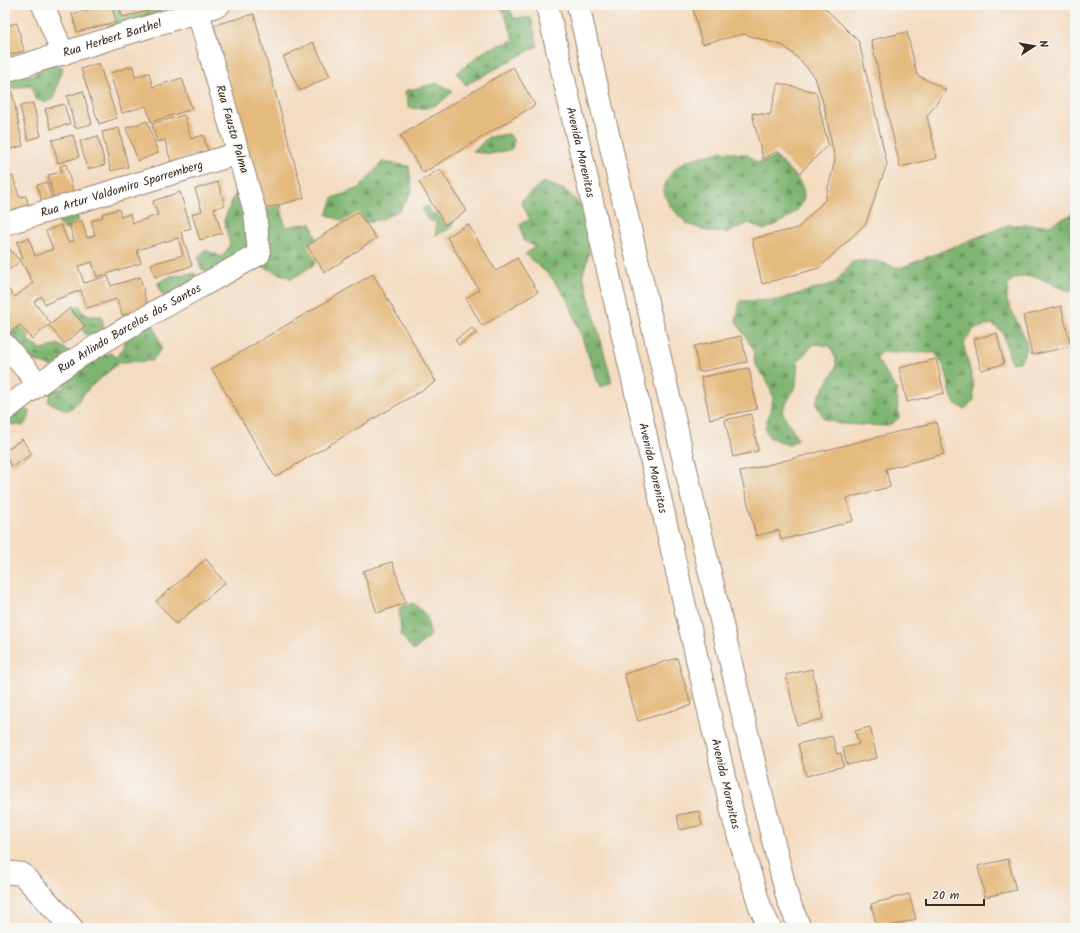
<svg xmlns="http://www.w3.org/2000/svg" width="1080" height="933" viewBox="0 0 1080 933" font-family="Kalam,sans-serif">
<defs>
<pattern id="forest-firs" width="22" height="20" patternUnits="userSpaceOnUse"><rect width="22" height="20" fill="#7eb471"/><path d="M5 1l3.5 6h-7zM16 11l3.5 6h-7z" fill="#68935c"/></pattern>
</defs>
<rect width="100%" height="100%" fill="#f6f6f2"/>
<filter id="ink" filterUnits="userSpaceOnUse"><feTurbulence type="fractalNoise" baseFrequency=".025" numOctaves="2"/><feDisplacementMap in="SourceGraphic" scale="8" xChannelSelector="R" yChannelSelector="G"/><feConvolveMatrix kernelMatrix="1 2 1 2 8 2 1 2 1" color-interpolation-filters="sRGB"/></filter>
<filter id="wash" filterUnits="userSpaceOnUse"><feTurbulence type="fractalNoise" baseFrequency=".012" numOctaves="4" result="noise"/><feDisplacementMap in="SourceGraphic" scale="16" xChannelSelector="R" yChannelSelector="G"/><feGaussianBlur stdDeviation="0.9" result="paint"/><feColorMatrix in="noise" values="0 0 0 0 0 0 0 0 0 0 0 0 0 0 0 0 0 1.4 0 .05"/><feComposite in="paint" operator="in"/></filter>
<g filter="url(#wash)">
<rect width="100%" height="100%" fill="#f4dcc1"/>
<!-- forest -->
<g fill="url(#forest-firs)" stroke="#5c6f48">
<path d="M133,5H165L150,25L107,30L112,10Z"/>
<path d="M499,5H509L508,6L514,18H531L538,46L466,85L457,73L486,50L514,40L505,15Z"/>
<path d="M49,63L63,67L53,99L45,103L35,99L32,85L5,90V80L34,74Z"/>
<path d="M438,83L453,91C438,106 431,110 409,108L405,91Z"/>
<path d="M509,134L514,141L512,149L491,154L473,152L488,137Z"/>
<path d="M723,151L748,155L757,163L776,157C784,165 795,174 801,184C814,208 781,223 764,230L749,223L727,233L710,232L687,224L669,205L663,190C674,157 693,160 723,151Z"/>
<path d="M382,162L409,166L412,191L400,210L382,219L354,225L327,215L333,198L360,188Z"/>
<path d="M257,176L279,195L285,227L311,223L319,247L315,264L292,279L261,266L262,243Z"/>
<path d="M543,182L565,190L585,209L589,253L583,275L612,382L600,388L569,302L551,277L525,254L535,247L523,240L520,223L530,220L521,201Z"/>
<path d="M237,189L251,208L252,230L242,257L219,274L201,269L198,258L205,250L222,257L230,245L224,220Z"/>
<path d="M427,206L432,213L448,216L454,227L436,235V222L428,220L422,209Z"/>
<path d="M76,212L78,218V225L69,230C61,229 57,224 59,216Z"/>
<path d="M1075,213V292L1060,288L1038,277L1022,276L1014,279L1008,284L1007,301L1026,340L1027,348L1020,362L1011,363L1003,333L992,324L974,329L965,341L964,347L973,381L974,400L965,409C947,403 951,387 946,372C944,365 939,358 935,353L881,352L876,358L896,389L899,418L888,426L840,424L825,419L815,403L836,368V359L830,346L814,344L798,361L796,385L782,412L798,439L788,445L769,437L765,429L773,398L768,382L755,364L753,349L736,321L740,301L777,300L835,283L853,261H876L900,268L1008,225H1049Z"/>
<path d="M195,273L199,284L169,301L161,293L158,283L171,276Z"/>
<path d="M75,306H80L82,312L89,316H102L104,331L97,336L85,334L77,322L69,314Z"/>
<path d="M152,321L162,348L152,361L120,362L89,388L75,405L68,411L48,402L51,391L64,388L68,376L95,359L110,353L116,357L124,348V341Z"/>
<path d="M15,322L29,331L28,341L43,350L58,344L72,354L52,367L24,357L5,336Z"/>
<path d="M18,407L30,411L29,418L23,426L9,424V408Z"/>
<path d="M413,603L427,616L430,635L414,651L401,635L399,608Z"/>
</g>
<g id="blocks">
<!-- building -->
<g fill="#e5ba7e">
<path d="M106,5H112L116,22L77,32L72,14Z"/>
<path d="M119,5H152L153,10L122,17Z"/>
<path d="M692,5H822L859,42L887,164L866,223L819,268L762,284L752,239L798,228L825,200L835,160L824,106L815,77L801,61L784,46L744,34L702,44Z"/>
<path d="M254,14L304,198L264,209L214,25Z"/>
<path d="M17,23L24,51L5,56V26Z"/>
<path d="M907,32L917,75L946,90L927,116L937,158L900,167L871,40Z"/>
<path d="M313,42L330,76L300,91L283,57Z"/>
<path d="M99,63L117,118L99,124L81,69Z"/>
<path d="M133,66L135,77L149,73L153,87L182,78L192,109L151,122L146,106L122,113L110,73Z"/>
<path d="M513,67L535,105L423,173L400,136Z"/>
<path d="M778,83L816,92L828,145L800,173L777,151L763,159L752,113L770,115Z"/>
<path d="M12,91L23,146L7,150L5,139V93Z"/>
<path d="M83,91L92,124L75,128L67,96Z"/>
<path d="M33,103L41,136L28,140L20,106Z"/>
<path d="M64,104L70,124L51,129L45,109Z"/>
<path d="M184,115L191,139L203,135L208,151L171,162L165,140L157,142L152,124Z"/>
<path d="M147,121L158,153L138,161L126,128Z"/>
<path d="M119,128L128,167L111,171L102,132Z"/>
<path d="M73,135L79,157L58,163L52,140Z"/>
<path d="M98,136L105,165L87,169L80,141Z"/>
<path d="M66,164L74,194L54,200L48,175L62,172L60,166Z"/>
<path d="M5,167L8,177L13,176L19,197L26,196L30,210L5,216Z"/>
<path d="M440,169L467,211L445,225L419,182Z"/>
<path d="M47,182L51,198L42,201L37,185Z"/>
<path d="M218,182L225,205L214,209L222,233L200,240L192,214L202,211L195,189Z"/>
<path d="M180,192L191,228L181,231L192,266L155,277L151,264L183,255L178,238L137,250L141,263L97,277L92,262L78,266L84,283L108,276L111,286L140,277L148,308L122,315L117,299L86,308L81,290L45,304L41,296L34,302L51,324L70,308L85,326L64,344L49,325L32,339L20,325L9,334L5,330V285L15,297L33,283L20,259L23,258L17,242L29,238L35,256L53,249L46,231L61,225L68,242L74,241L69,224L82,221L87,238L95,235L91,221L103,217L102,214L119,209L121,217L130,214L133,223L158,215L153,201Z"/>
<path d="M358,212L376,238L325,273L307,246Z"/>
<path d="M468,224L496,271L517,258L538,292L482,326L466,298L479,290L447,237Z"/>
<path d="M5,246H7L20,261L5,273Z"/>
<path d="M373,274L436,382L275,477L212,369Z"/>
<path d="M1061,306L1071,346L1032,355L1023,316Z"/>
<path d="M472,328L476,333L459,345L455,340Z"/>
<path d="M997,333L1004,364L981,370L974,339Z"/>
<path d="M741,336L747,362L699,372L694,346Z"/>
<path d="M936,359L944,393L907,402L899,368Z"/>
<path d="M749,368L757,409L710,419L701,377Z"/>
<path d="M751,414L758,451L733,457L725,420Z"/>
<path d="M936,422L944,454L886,469L890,487L847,498L853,521L781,540L779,530L756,536L740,472Z"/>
<path d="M22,439L32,454L12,467L5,456V451Z"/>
<path d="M206,559L225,583L176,624L156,601Z"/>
<path d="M392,562L406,603L377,613L363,571Z"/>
<path d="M677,658L691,705L638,721L624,674Z"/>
<path d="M812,669L823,719L797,725L786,675Z"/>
<path d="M870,727L877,758L847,765L843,748L859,744L855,731Z"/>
<path d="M832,736L837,754L841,753L844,766L806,776L798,744Z"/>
<path d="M699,811L702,825L680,830L677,815Z"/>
<path d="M1008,859L1016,890L985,897L978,866Z"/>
<path d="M909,894L916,919L884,928H877L871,904Z"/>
</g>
</g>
</g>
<g filter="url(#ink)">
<use href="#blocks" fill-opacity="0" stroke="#988370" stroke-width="1"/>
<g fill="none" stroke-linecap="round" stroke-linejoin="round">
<defs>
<g id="minor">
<path d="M43,5L63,54"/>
<path id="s1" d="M5,71L219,5"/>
<path id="s2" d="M5,224L239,153"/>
<path d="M5,345L38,383"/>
<path id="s3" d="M5,410C82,347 173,303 259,254L255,212L196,5"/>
<path d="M5,872L22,874L72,928"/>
</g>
<g id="major">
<path id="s4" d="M547,5L734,820L760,907L770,928"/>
<path d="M578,5L760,788L788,900L800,928"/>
</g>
</defs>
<!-- minor casing -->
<use href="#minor" stroke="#988370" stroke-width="24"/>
<!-- major casing -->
<use href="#major" stroke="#988370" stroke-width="24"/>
<!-- minor -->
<use href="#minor" stroke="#fff" stroke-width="22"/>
<!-- major -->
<use href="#major" stroke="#fff" stroke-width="22"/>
</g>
</g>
<g text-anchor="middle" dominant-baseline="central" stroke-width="3.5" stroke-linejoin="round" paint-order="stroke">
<!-- street labels -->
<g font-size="12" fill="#3b2a1e" stroke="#f6f6f2">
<text stroke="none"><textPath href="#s1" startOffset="112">Rua Herbert Barthel</textPath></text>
<text transform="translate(232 129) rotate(74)">Rua Fausto Palma</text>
<text stroke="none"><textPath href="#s4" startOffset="151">Avenida Morenitas</textPath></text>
<text stroke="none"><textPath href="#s2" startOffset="122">Rua Artur Valdomiro Sparremberg</textPath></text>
<text stroke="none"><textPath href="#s3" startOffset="149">Rua Arlindo Barcelos dos Santos</textPath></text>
<text stroke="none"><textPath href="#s4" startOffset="475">Avenida Morenitas</textPath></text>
<text stroke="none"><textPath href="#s4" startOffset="799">Avenida Morenitas</textPath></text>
</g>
</g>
<!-- margin -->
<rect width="1080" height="933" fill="none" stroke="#f6f6f2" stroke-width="20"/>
<!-- north arrow -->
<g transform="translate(1034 46) rotate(78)" stroke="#f6f6f2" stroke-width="3" paint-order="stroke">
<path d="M0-3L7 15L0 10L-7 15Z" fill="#3b2a1e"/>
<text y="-6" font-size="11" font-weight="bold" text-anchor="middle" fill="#3b2a1e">N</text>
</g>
<!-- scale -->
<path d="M926 899v6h58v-6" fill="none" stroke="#3b2a1e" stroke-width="2"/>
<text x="932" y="899" font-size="12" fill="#3b2a1e" stroke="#f6f6f2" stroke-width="3" paint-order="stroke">20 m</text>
</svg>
